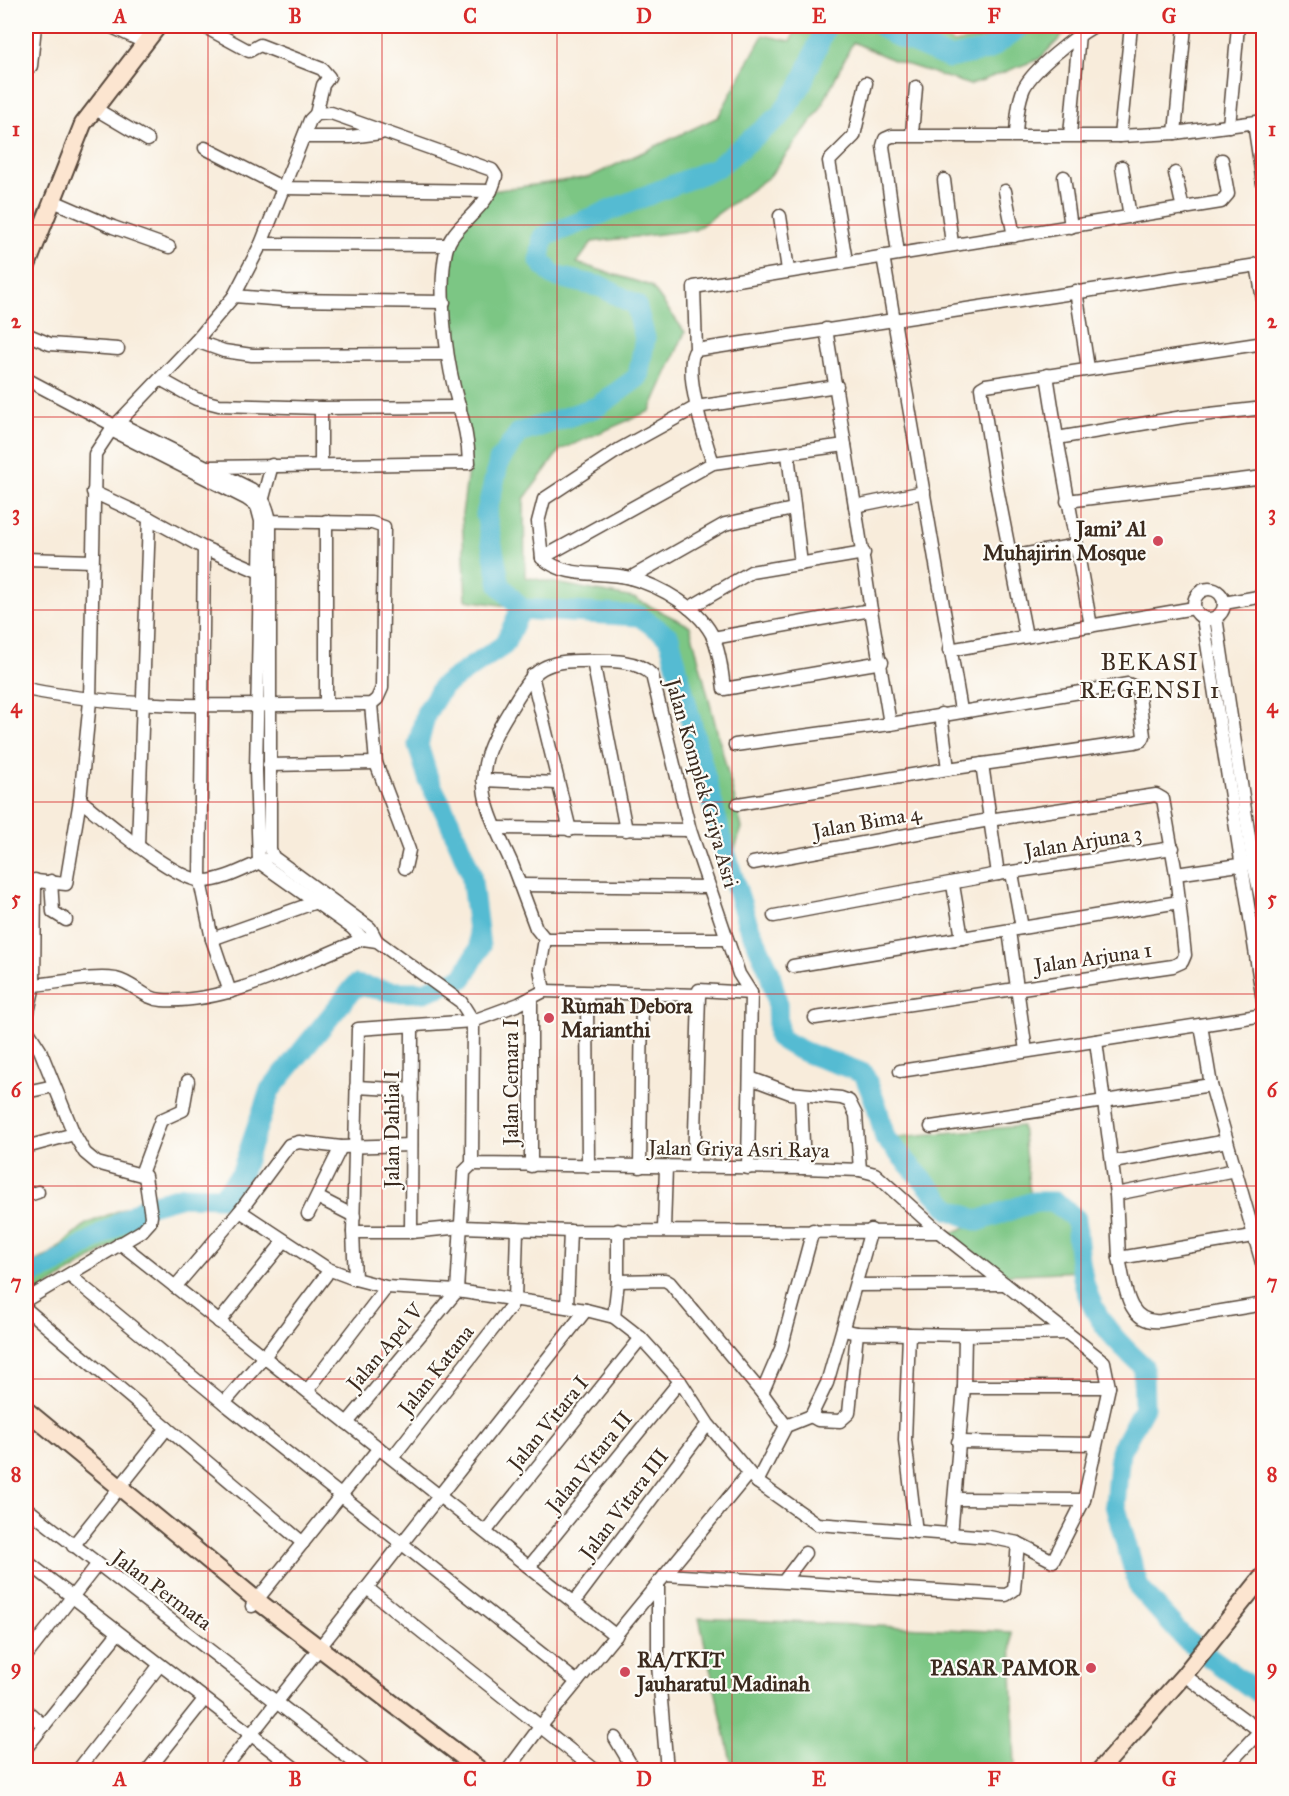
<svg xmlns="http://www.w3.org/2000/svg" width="1289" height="1796" viewBox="0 0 1289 1796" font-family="'IM FELL Great Primer',serif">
<rect width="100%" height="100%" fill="#fdfcf7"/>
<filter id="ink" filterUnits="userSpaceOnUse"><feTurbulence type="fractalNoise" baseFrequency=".0167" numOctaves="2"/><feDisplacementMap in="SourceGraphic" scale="12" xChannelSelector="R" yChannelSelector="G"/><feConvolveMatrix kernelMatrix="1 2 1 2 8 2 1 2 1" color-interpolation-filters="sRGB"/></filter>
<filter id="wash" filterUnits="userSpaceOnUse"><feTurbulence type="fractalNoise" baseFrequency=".008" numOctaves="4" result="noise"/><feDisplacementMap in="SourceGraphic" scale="24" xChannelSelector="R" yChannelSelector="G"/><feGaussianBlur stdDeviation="1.35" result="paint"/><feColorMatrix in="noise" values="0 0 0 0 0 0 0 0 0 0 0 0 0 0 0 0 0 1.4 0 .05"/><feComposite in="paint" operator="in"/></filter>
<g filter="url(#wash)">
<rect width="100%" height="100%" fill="#f8ecdb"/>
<!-- green -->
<g fill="#7bc684" stroke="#5b7851" stroke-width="1.5">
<path d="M797,26H923L953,43L997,36L1008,26H1073L1039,59L970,85L893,60L853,42L819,111L770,176L695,230L592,242L577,263L651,286L685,332L650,411L560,450L524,499L525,577L634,598L690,626L742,828L729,866L669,636L639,616L584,617L466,600L462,514L469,463L444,302L451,239L491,191L590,177L718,117L763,35L791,41Z"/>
<path d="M1022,1126L1031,1202H1055L1076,1219L1080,1271L999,1275L945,1237L977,1221L949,1209L885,1138Z"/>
<path d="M149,1198L150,1222L26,1300V1265L50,1255L86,1224Z"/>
<path d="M699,1618L1011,1632L1015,1770H733Z"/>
</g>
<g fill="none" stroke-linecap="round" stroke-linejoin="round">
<!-- river -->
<g stroke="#54bbd2" stroke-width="21">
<path d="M881,26L893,34L949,58L988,50L1021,26"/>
<path d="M521,609L639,616L669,637L723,845L747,922L769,970L777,1001L778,1037C806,1057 833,1060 864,1074L877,1107L885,1138L949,1209L978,1221L1033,1202H1055L1076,1219C1081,1292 1087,1315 1143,1366L1144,1407L1120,1452L1115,1505L1139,1588L1185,1639L1264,1697"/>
<path d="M26,1276L50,1267L147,1206L183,1196L222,1197L241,1174L270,1090L356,985L394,992H424L463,978L480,947L471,873L449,820L429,781L418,745L426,713L443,686L504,645L521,609L500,585L486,515L499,461L519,433L597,407L638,377L645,338L636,305L602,287L554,276L540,261L543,237L716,168L781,115L800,87L826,26"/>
</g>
</g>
</g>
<g filter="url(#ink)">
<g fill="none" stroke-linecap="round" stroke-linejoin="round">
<defs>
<g id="street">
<path d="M110,26L144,42"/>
<path d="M203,26L249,51L260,45L322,69L329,77L323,85L316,114"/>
<path d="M31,66L35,26"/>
<path d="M94,108L148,140"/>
<path d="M1254,123L1264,191"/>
<path d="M1229,126L1238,26"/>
<path d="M1175,133L1185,26"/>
<path d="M912,134L916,87"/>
<path d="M1016,134C1017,119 1018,102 1024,88C1034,68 1075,37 1094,26"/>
<path d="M1070,135L1079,34"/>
<path d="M1120,136L1131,26"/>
<path d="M305,137H350L381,133"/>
<path d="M205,148L283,188L491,191"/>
<path d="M1122,167L1130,217"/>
<path d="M1175,173L1183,209"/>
<path d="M1064,177L1071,227"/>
<path d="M944,180L952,244"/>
<path d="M1005,191L1014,236"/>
<path d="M51,200L113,227L169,247"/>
<path d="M780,216L788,270"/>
<path d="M261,244L448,245"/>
<path d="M898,253L883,146L885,139L892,136H1120L1175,133L1264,121"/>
<path d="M883,256L961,710"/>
<path d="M846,261L829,161L854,136L866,83"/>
<path d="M1257,264L1264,306"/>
<path d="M1076,291L1088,368"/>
<path d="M234,296L285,300L444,302"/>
<path d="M826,329L855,506"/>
<path d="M26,334L50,344L118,349"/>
<path d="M196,341L224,351L252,355L447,354"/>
<path d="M696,350L1264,264"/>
<path d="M1047,375L1057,438"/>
<path d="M26,379L115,426"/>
<path d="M160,379L196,399L219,405L321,408L460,407"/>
<path d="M837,386L696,407L620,449L544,499L538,522L542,558C569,580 599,570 630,578C661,586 701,609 714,639C720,655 722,672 724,689L882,662"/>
<path d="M321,408V464"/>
<path d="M118,423L251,489C264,498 267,506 270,521V849L273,857L370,928L377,941"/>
<path d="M111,430L247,499L257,506L261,521L256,770L259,862L351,927L363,939"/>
<path d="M788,454L801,564"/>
<path d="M713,463C706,443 681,365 696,350L694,287L1221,202L1228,194L1222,160"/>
<path d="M93,492L149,518L138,846"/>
<path d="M263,498L272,465"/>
<path d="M1067,501L1264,477"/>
<path d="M149,518L204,548L200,881L212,939L230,992"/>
<path d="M204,548L260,572"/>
<path d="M1010,557L1077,545"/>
<path d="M542,558L713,463L845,445"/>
<path d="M26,559L92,561"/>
<path d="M630,578L725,524L793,509"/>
<circle cx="1209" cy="604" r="15"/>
<path d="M1224,603L1264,596"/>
<path d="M689,608L751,572L864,553"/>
<path d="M871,610L890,724"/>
<path d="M1216,617L1253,863L1264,912"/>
<path d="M1203,618L1264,1007"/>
<path d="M1091,626L1057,438L1183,417L1264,408"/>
<path d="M1026,636L995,478L981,388L986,385L1264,343"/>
<path d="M713,638L871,610L855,506L924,492"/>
<path d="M949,650L1194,608"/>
<path d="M593,661L626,830"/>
<path d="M532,675L570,830"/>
<path d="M26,689C139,712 256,704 371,704L377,699L382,688L384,527L372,523L263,521"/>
<path d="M326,704V521"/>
<path d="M371,704L376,763L409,850L405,868"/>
<path d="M941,714L948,769"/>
<path d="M735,745L890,724L1128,684L1138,688L1144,736L1142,740L1135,742L948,769L738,804"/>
<path d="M982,764L998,874"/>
<path d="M269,765L376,763"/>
<path d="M483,780L557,783"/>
<path d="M80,800C104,819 175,881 204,881C224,881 247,867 265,860"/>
<path d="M496,828L690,830"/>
<path d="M753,863L989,820L1156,795L1163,799L1176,874"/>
<path d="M1012,873L1022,928"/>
<path d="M26,880L66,884L80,800L90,701L95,454L111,430L196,341L234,296L261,244L310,120L316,114L331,113L492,170L496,176C490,209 451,225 446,251C438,287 445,351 454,387C461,416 468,432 469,463L209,467"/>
<path d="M51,881L53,912L66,920"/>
<path d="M520,885L709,887"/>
<path d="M953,885L962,938"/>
<path d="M774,916L998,874L1173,848"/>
<path d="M1009,931L1026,1051"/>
<path d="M212,939L316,902"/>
<path d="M545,939H727"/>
<path d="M793,966L1179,902"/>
<path d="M34,985L35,880"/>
<path d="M544,991L699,995V990L751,993"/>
<path d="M587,993L588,1166"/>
<path d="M815,1018L1173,966L1182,962L1185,955L1176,874L1253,863"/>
<path d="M26,1021L34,985C57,983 95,975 116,979C134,983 144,999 162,1000C229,1004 302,963 363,939L377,941L461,1002L473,1021L472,1164L804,1168L860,1170L875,1174L939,1232L1104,1362L1109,1387L1084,1500L1053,1561L1018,1543L989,1537L817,1524L757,1482L708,1424L680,1381L641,1338L614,1317L586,1310L457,1291L386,1287L355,1279L328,1269L240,1211"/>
<path d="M1201,1025L1211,1085L1264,1270"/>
<path d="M26,1028L40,1050L74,1134L85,1153L97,1163L145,1176L151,1216L150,1222L142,1231L26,1300"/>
<path d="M1096,1041L1116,1194L1119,1258L1253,1236"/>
<path d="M900,1071L1264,1015"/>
<path d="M750,1078L790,1093L841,1098L849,1101L856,1115L860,1170"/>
<path d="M356,1087L412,1090"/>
<path d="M26,1092L54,1086"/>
<path d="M801,1095L804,1168"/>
<path d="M931,1127L1211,1085"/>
<path d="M26,1147L74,1134"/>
<path d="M1113,1162L1227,1141"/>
<path d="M531,1166V998"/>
<path d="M640,1167L642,994"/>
<path d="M694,1167L699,995"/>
<path d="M141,1174L161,1120L183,1110L188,1081"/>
<path d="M1116,1194L1235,1170"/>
<path d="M26,1196L38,1192"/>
<path d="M317,1197L354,1216"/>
<path d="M308,1214L341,1147"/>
<path d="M664,1229L666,1167"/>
<path d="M353,1232H411L462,1227L570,1231L939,1232"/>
<path d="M411,1232L412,1026"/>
<path d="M120,1243L616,1636"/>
<path d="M1119,1258C1125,1284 1126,1325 1161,1321L1264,1304"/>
<path d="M69,1275L224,1403L264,1357L326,1275"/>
<path d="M355,1279L353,1232L358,1029L473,1021L519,1004L544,991L540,969L545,939L536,928C528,907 520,885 512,864C498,832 478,800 485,764C489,742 503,722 514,703C532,673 541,661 578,661C601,661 635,657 652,675L690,830L739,974L751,993L748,1168"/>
<path d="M618,1281L665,1280L670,1283L762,1393L786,1426"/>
<path d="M856,1285L1005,1284"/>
<path d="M175,1287L240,1211L289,1145L299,1142L341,1147L411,1145"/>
<path d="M515,1301L517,1229"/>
<path d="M567,1307L570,1231"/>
<path d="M26,1309L303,1543"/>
<path d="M614,1317L618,1281V1230"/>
<path d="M219,1322L281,1245"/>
<path d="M843,1330L857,1333L965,1335L1066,1333"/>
<path d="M909,1334L905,1440L916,1532"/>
<path d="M964,1387H1109"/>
<path d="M307,1391L383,1292"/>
<path d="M762,1393L781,1349L813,1230"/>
<path d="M224,1403L577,1682"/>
<path d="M811,1416L818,1420L840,1421L849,1413L857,1333"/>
<path d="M347,1423L457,1291L464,1172L472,1164"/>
<path d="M958,1442L1095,1444"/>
<path d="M392,1458L511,1306"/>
<path d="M757,1482L786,1426L811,1416L827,1383L871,1230"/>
<path d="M955,1499L1084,1500"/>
<path d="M26,1508L364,1770"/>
<path d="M485,1532L641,1338"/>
<path d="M951,1535L964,1387L965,1335"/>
<path d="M73,1546L167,1428"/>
<path d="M26,1561L297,1770"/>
<path d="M529,1567L680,1381"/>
<path d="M665,1575L1006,1595L1014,1590L1018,1543"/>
<path d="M784,1581L805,1553"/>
<path d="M658,1583V1665L667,1770"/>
<path d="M367,1588L595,1770"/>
<path d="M574,1602L704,1429"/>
<path d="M252,1606L379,1448"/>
<path d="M26,1656L97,1565"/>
<path d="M1184,1675L1260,1731"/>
<path d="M26,1710L44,1726"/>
<path d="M615,1738L634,1770"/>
<path d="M26,1748L118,1633"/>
<path d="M78,1770L159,1666"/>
<path d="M148,1770L203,1701"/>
<path d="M223,1770L586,1310"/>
<path d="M508,1770L540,1727L744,1479"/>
<path d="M1223,1770L1260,1731H1264"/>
</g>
<g id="secondary">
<path d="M26,268L83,124L158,26"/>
<path d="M26,1410L259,1602L480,1770"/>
<path d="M1100,1770L1184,1675L1264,1575"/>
</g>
</defs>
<!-- street casing -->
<use href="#street" stroke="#57473a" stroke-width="15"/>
<!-- secondary casing -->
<use href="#secondary" stroke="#57473a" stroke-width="20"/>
<!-- street -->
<use href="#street" stroke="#fff" stroke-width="12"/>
<!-- secondary -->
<use href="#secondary" stroke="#fce5d0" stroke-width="16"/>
</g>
</g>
<!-- grid -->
<path fill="none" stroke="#d62828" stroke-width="1.5" stroke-opacity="0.55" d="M208,26V1770M382,26V1770M557,26V1770M732,26V1770M907,26V1770M1081,26V1770M26,225H1264M26,417H1264M26,610H1264M26,802H1264M26,994H1264M26,1186H1264M26,1379H1264M26,1571H1264"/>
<!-- markers -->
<g fill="#d1495b" stroke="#fdfcf7" stroke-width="2">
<circle cx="1158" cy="541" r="6"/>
<circle cx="549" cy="1018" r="6"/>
<circle cx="1091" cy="1668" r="6"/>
<circle cx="625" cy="1672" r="6"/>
</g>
<g text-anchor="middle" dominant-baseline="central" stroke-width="4.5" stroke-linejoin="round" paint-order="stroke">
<!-- poi labels -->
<g font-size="21" font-weight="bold" fill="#3b2a1e" stroke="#fdfcf7" text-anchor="end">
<text x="1146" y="529">Jami' Al<tspan x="1146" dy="24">Muhajirin Mosque</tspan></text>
<text x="561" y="1006" text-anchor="start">Rumah Debora<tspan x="561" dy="24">Marianthi</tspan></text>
<text x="637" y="1660" text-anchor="start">RA/TKIT<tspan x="637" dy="24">Jauharatul Madinah</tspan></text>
<text x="1079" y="1668">PASAR PAMOR</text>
</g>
<!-- street labels -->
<g font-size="21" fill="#3b2a1e" stroke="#fdfcf7">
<text transform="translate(702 783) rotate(74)">Jalan Komplek Griya Asri</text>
<text transform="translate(867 822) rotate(-10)">Jalan Bima 4</text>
<text transform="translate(1083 842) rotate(-9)">Jalan Arjuna 3</text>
<text transform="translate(1093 958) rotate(-8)">Jalan Arjuna 1</text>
<text transform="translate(511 1082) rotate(-90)">Jalan Cemara I</text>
<text transform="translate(392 1129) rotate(-90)">Jalan Dahlia I</text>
<text transform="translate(739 1149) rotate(1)">Jalan Griya Asri Raya</text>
<text transform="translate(385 1347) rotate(-50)">Jalan Apel V</text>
<text transform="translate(436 1370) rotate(-52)">Jalan Katana</text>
<text transform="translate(548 1423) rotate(-51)">Jalan Vitara I</text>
<text transform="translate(589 1462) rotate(-51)">Jalan Vitara II</text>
<text transform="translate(624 1504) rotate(-53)">Jalan Vitara III</text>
<text transform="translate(162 1590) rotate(37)">Jalan Permata</text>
</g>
<!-- quarter labels -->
<g font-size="24" letter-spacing="1.5" fill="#3b2a1e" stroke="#fdfcf7">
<text x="1150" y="662">BEKASI<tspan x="1150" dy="28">REGENSI 1</tspan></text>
</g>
</g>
<!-- margin -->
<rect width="1289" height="1796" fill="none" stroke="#fdfcf7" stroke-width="66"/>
<rect x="33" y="33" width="1223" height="1730" fill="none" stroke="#d62828" stroke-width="2"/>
<g font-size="20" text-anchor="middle" font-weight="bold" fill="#d62828">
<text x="120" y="23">A</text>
<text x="295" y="23">B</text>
<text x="470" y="23">C</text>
<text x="644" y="23">D</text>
<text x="819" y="23">E</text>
<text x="994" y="23">F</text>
<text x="1169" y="23">G</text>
<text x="16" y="136">1</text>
<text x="1272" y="136">1</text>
<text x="16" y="328">2</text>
<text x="1272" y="328">2</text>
<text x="16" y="520">3</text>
<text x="1272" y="520">3</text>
<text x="16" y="713">4</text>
<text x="1272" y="713">4</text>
<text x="16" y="905">5</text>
<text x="1272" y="905">5</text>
<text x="16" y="1097">6</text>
<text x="1272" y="1097">6</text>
<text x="16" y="1289">7</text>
<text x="1272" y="1289">7</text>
<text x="16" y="1481">8</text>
<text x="1272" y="1481">8</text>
<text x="16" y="1674">9</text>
<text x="1272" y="1674">9</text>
<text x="120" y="1786">A</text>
<text x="295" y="1786">B</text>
<text x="470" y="1786">C</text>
<text x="644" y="1786">D</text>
<text x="819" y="1786">E</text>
<text x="994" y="1786">F</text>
<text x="1169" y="1786">G</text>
</g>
</svg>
